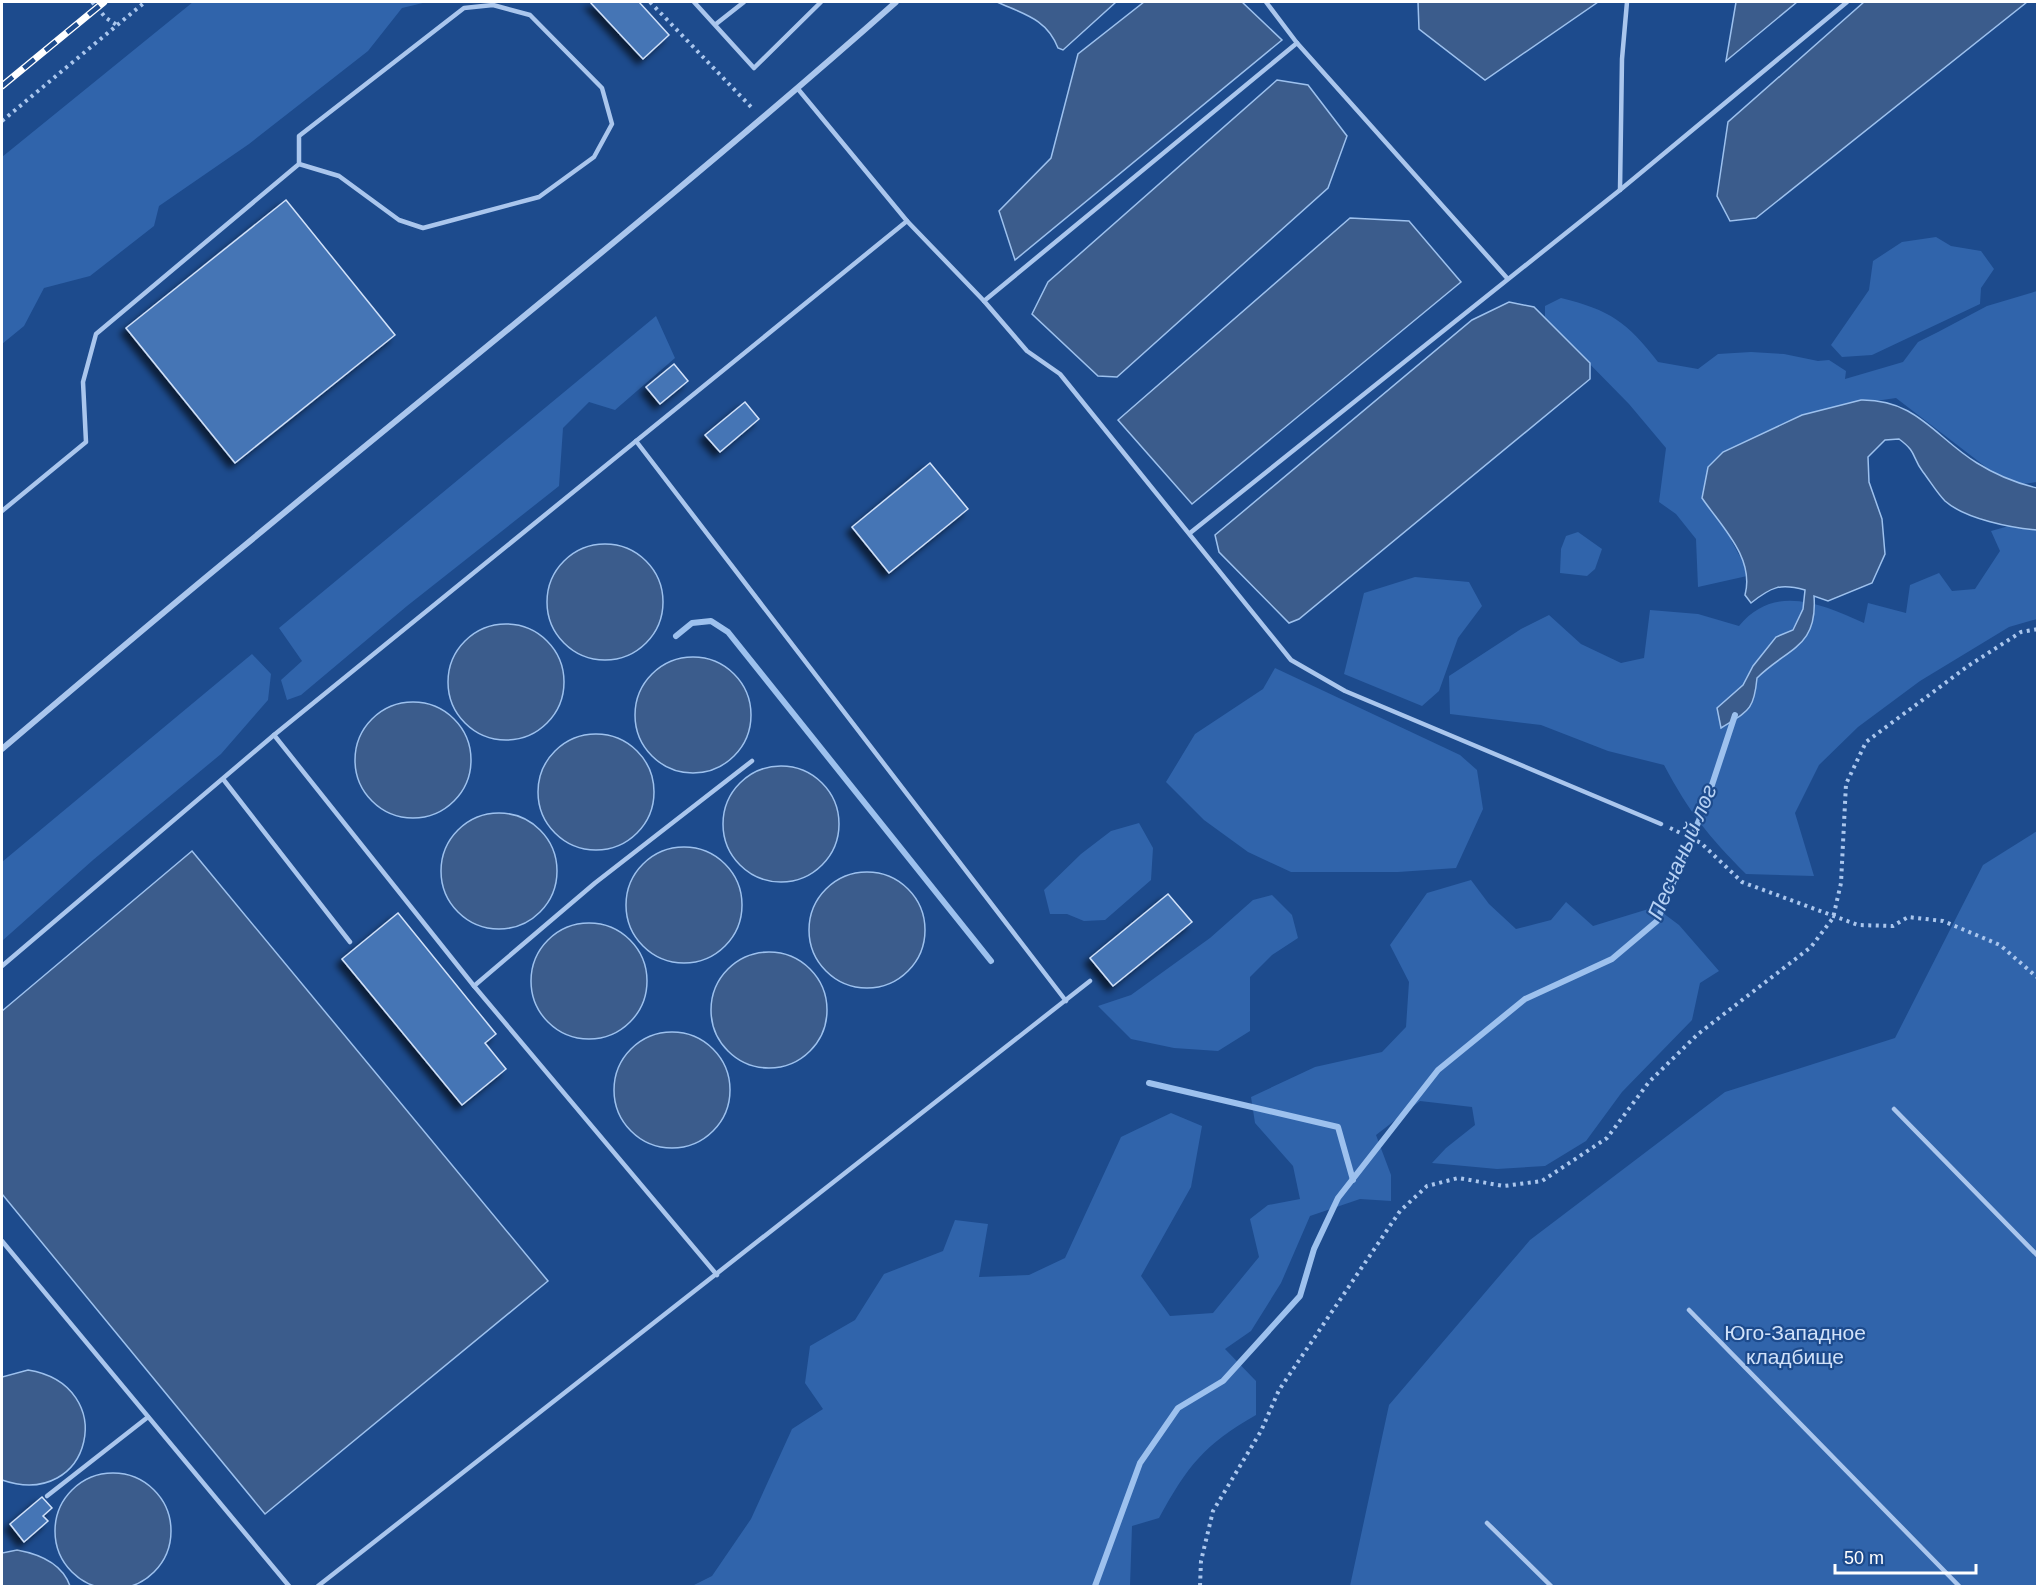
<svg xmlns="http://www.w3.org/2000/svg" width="2039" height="1588" viewBox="0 0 2039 1588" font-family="Helvetica,sans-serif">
<defs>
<filter id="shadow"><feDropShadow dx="-5.5" dy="5.5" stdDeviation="3" flood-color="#0009"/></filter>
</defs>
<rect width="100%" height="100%" fill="#1d4b8d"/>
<!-- green -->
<g fill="#3064ab">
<path d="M193,2H427L402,8L368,51L249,144L159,206L154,226L90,276L44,288L24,326L2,344V157Z"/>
<path d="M1936,237L1951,246L1981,251L1994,269L1981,288L1980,304L1872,355L1842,357L1831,345L1869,290L1873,261L1902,242Z"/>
<path d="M2037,291V482L2022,484L1991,471L1896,398L1834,407L1731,540L1744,564L1756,574L1698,587L1696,539L1676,514L1659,502L1666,448L1629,404L1575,349L1553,347L1545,332V306L1561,298C1610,310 1627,322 1658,362L1698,369L1718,354L1751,352L1784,354L1818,361L1829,360L1846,371L1845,379L1903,362L1918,342L1938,332L1987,306Z"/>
<path d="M656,316L675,358L615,410L589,402L563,428L559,486L407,606L301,695L287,700L281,680L302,661L279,628Z"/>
<path d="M2027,521L2037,523V619L2009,627L1920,681L1858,727L1819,765L1795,813L1814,876L1746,874C1709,837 1689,812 1664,765L1608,751L1541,725L1450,714L1449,676L1521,629L1549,615L1581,644L1621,663L1644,658L1650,610L1698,614L1739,626C1774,583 1822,604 1864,623L1868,603L1906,613L1910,585L1939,573L1952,591L1975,589L2000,551L1991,531Z"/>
<path d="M1578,532L1602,549L1595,569L1587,576L1560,573L1561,549L1566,536Z"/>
<path d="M1415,577L1469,582L1482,606L1458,638L1439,691L1422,706L1344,674L1364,593Z"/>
<path d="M252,654L271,674L268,700L221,754L93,860L2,941V862Z"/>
<path d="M1275,668L1460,755L1477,770L1483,809L1456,868L1398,872H1291L1248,852L1204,820L1166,782L1195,734L1263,689Z"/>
<path d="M1139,823L1153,848L1151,880L1105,920L1084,921L1067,914H1050L1044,890L1081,854L1111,831Z"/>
<path d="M2037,831V1586H1350L1389,1405L1530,1240L1725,1092L1895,1038L1983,865Z"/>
<path d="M1471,880L1489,904L1516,929L1551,920L1566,902L1593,926L1655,907L1679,925L1719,971L1700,983L1692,1020L1622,1092L1586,1141L1545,1166L1497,1169L1432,1163L1446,1148L1475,1125L1472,1107L1420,1101L1376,1135L1391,1175V1201L1360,1199L1310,1216L1281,1283L1251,1331L1225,1349L1256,1381V1415C1204,1445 1188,1465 1159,1518L1132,1526L1130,1586H692L712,1576L751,1519L792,1429L823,1409L805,1383L810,1346L855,1320L884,1274L943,1251L955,1220L988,1224L979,1277L1029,1275L1065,1258L1121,1137L1171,1113L1202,1126L1191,1187L1141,1276L1170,1316L1213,1313L1259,1257L1250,1219L1268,1205L1300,1199L1293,1166L1255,1123L1251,1097L1315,1067L1382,1052L1406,1027L1409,982L1390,945L1427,893Z"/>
<path d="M1272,895L1292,915L1298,938L1272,955L1250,977V1031L1218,1051L1174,1048L1131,1039L1098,1006L1131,995L1210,938L1253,900Z"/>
</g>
<!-- water -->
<g fill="#3b5c8c" stroke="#9dc1ee" stroke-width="1.5">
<path d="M997,2H1116L1063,50L1058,48C1047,19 1024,14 997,2Z"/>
<path d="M1144,2H1242L1282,40L1015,260L999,211L1051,158L1078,54Z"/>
<path d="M1418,2H1598L1485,80L1419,29Z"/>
<path d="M1736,2H1797L1726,61Z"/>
<path d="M1864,2H2027L1756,218L1730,221L1717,196L1728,122Z"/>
<path d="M1277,80L1308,85L1347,136L1328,188L1117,377L1098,376L1032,314L1048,282Z"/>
<path d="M1350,218L1409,221L1461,282L1192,504L1118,420Z"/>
<path d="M1509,302L1534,307L1590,363V379L1299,619L1289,623L1219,552L1215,535L1472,320Z"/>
<path d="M1861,400C1916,399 1935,437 1977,463C1996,475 2016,483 2037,488V530C2012,528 1965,519 1945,501C1937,493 1930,481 1923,472C1911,456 1918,453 1899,439L1885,440L1868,457L1869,482L1882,519L1885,554L1872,583L1828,601L1814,596C1818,648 1787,648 1757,678C1754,711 1748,711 1721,728L1717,708L1743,685L1753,666L1776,637L1793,630L1803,609L1805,590C1780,583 1771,587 1751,603L1745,595C1755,558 1721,526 1702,498L1708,467L1723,452L1802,415Z"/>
<circle cx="605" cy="602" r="58"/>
<circle cx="506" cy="682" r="58"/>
<circle cx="693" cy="715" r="58"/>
<circle cx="413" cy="760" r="58"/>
<circle cx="596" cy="792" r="58"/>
<circle cx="781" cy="824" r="58"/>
<circle cx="499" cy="871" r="58"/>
<circle cx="684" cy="905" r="58"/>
<path d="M192,851L548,1281L265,1514L2,1194V1011Z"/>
<circle cx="867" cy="930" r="58"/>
<circle cx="589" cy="981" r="58"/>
<circle cx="769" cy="1010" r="58"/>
<circle cx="672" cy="1090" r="58"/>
<path d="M28,1370C121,1385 92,1511 2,1480V1377Z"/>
<circle cx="113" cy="1531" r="58"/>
<path d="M17,1550C39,1554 62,1563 70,1586H2V1553Z"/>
</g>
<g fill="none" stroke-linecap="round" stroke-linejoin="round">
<!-- stream -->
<g stroke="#9dc1ee" stroke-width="6">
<path d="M676,636L692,623L711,621L728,632L991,961"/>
<path d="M1149,1083L1338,1127L1353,1180"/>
<path d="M1095,1586L1140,1463L1178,1408L1223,1381L1300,1296L1314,1249L1338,1198L1438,1070L1525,999L1612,959L1657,921L1705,806L1735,715"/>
</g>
</g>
<!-- building -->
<g fill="#4574b5" stroke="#d0e1f9" stroke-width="1.5" filter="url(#shadow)">
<path d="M590,2H639L669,35L643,59Z"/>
<path d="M286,200L395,335L235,463L126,328Z"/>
<path d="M674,364L688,381L660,404L646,387Z"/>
<path d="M745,402L759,419L720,452L705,435Z"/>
<path d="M930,463L968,509L889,573L852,527Z"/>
<path d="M1168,894L1192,922L1113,986L1090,958Z"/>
<path d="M398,913L496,1034L485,1043L506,1069L462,1105L342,959Z"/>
<path d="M42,1497L52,1508L43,1516L48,1521L24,1542L10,1524Z"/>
</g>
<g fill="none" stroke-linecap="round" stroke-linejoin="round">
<!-- path -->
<g stroke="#aac6ed" stroke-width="4" stroke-dasharray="3 4.5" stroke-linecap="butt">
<path d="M92,2L106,18L117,25"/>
<path d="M650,2L754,110"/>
<path d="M2,121L145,2"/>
<path d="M1670,828L1701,843L1742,882L1858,925L1893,926L1908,917L1943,921L2000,945L2038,978"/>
<path d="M1200,1586L1201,1561L1213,1511L1261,1431L1279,1390L1400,1211L1427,1186L1458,1178L1504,1186L1542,1181L1607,1138L1649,1082L1698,1034L1811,947L1833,918L1841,883L1846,784L1866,742L1968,666L2021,632L2038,629"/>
</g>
<!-- service -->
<g stroke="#aac6ed" stroke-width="4.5">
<path d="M694,2L754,68L821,2"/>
<path d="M1266,2L1297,43L1507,278"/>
<path d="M716,24L744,2"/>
<path d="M798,89L907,221L984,301L1027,351L1060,374L1291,660L1345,691L1661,824"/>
<path d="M1620,190L1622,59L1627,2"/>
<path d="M984,301L1297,43"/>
<path d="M636,441L1066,1001"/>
<path d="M2,511L86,442L83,382L96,334L299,164V136L464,8L493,5L530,15L602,88L612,124L594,157L539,197L423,228L399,220L339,176L299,164"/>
<path d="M1190,533L1620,190L1847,2"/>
<path d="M274,735L474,986L717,1275"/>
<path d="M223,779L350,942"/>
<path d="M2,966L274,735L907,221"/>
<path d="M474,986L595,883L752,761"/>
<path d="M1894,1109L2038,1256"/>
<path d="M2,1241L289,1586"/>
<path d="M1689,1310L1959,1586"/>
<path d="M47,1496L148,1417"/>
<path d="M1487,1523L1551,1586"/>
<path d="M318,1586L1090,981"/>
</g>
<!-- minor -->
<path stroke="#aac6ed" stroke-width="6" d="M2,749C82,681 162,613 244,546C462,365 684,190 896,2"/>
<defs>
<path id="rail" d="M2,86L104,2"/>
</defs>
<!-- rail casing -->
<use href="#rail" stroke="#fff" stroke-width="7"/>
<!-- rail -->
<use href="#rail" stroke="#1d4b8d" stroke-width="4.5" stroke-dasharray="14" stroke-linecap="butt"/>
</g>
<g text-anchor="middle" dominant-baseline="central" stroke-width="4.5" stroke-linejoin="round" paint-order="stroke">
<!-- park labels -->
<g font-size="21" fill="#d0e1f9" stroke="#1d4b8d">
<text x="1795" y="1332">Юго-Западное<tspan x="1795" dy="24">кладбище</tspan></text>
</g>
<!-- water labels -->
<g font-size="22" font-style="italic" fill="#b6d1f4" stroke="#1d4b8d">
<text transform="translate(1682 852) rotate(-67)">Песчаный лог</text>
</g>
</g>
<!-- border -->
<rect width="2039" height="1588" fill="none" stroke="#ffffff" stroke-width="6"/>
<!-- scale -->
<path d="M1835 1564v9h141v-9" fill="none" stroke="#ffffff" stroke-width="3"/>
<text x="1844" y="1564" font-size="18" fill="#ffffff" stroke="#1d4b8d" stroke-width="4.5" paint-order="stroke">50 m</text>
</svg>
